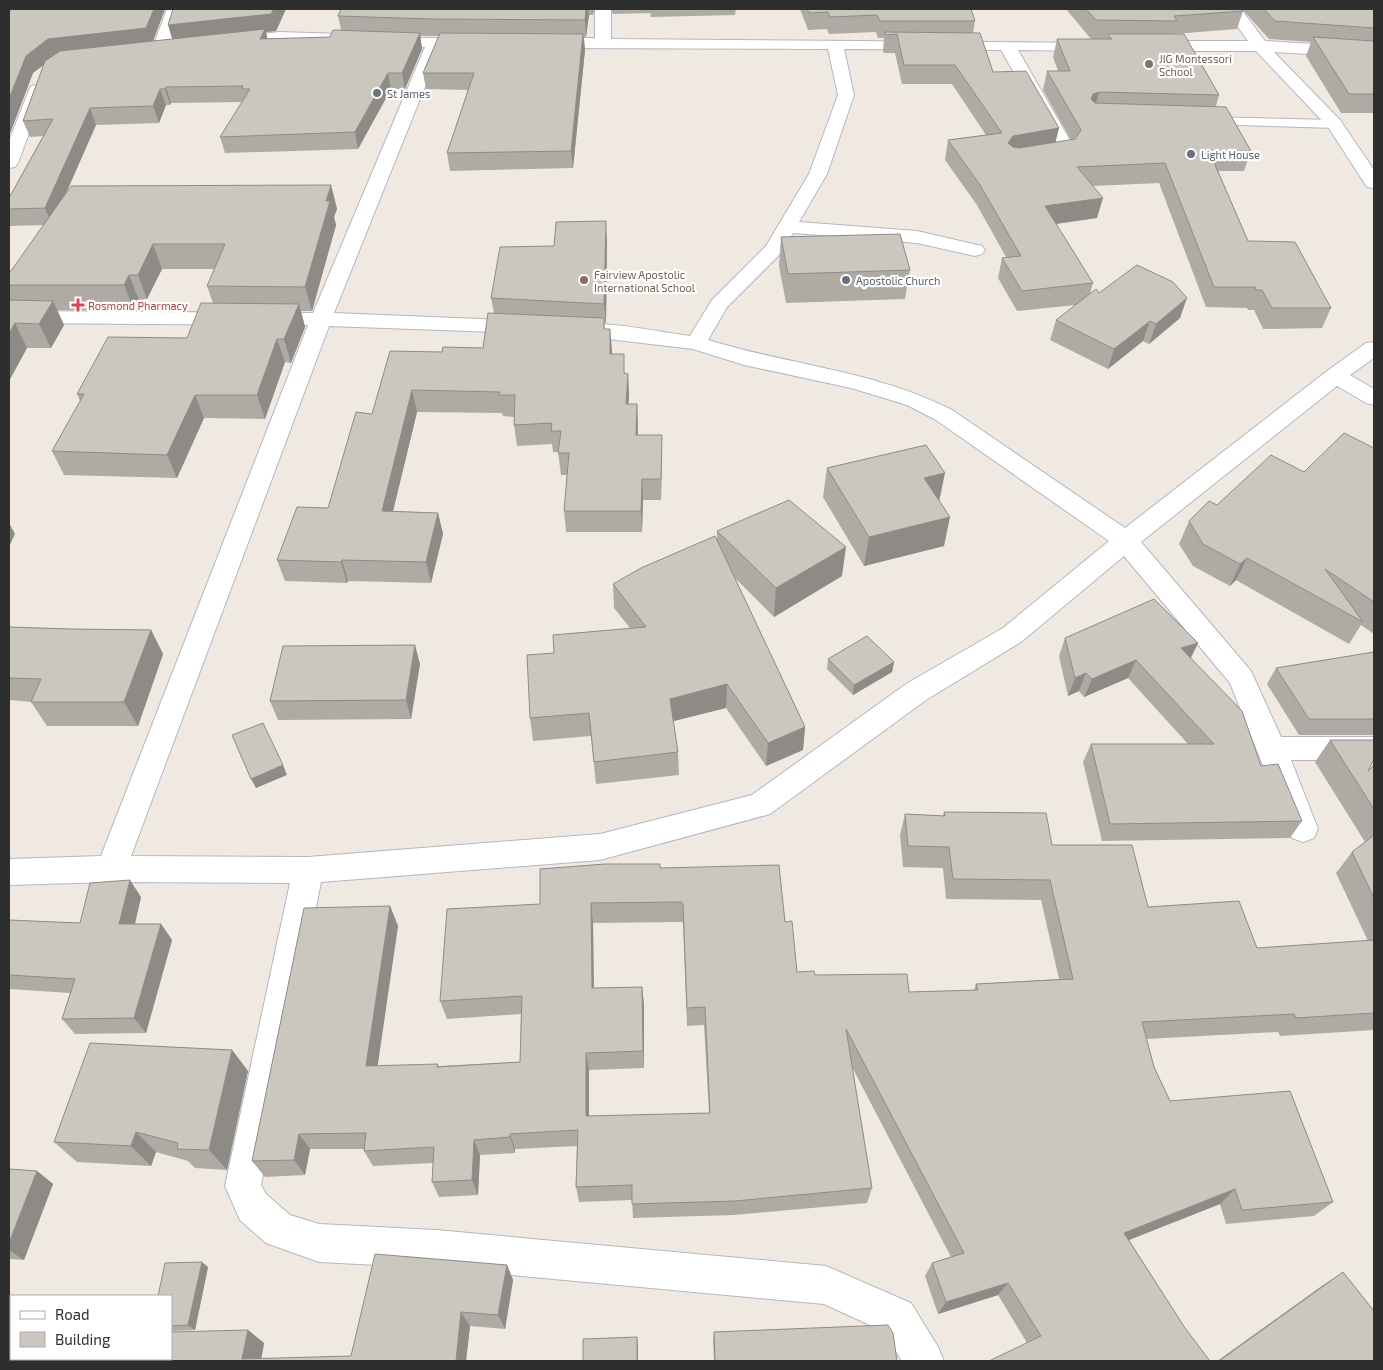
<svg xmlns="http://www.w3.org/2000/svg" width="1383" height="1370" viewBox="0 0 1383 1370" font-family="'Exo 2',sans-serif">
<rect width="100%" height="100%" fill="#efe9e1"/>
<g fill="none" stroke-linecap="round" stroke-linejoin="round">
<defs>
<path id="service" d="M1206,117L1334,120L1340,124L1334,128L1202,124L1200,121L1202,118Z"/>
<g id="minor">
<path d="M167,9H183L168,49L166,52H154L152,49Z"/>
<path d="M595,9H611V39L1098,43L1100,46L1098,49L1092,51L1018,50L1075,149L1070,157L1039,163L1033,162L1030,158L1033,154L1057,149L1001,50L844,49L854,95L827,174L799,222L917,231L982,246L985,250L982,254L975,256L917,243L793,233L781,253L727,307L708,340C789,365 876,371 952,410L1125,528L1327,371L1366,343L1374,342V358L1350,375L1374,389V405L1366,403L1337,386L1141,542L1251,671L1281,737H1374V760H1291L1318,829L1314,838L1303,842L1292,838L1230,683L1124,556L1021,642L926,700L770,814L600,860L321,882L261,1185L266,1194L290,1215L319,1224L436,1230L826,1266L911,1303L938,1347L944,1361H902L883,1331L824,1304L436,1268L319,1262L266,1243L240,1220L225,1186L290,883L111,882L9,885V859L101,856L308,325L9,323V311L313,313L425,47L383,46L377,44L375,41L377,38H472L478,40L480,43L478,46L441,47L334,313L525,321L532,323L536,327L532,331L525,333L329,326L131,856L308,857L600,834L752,795L906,684L1003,628L1109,541L936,420L907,405L851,388L744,365L693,349L566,334L562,330L566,326C595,318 658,332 690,336L712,300L766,246L809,174L838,95L828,49L548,48L542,46L540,43L542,40L548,38H595Z"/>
<path d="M1225,9H1241L1265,41L1374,48V58L1274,52L1340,120L1374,170V188L1367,187L1328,127L1256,51H1155L1149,49L1147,46L1149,43L1155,41H1248Z"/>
<path d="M280,32L342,34L348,36L350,39L348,42L342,44L280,42L230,47L224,45L222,42L224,39L230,37Z"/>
<path d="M37,85L43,86L45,90L18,163L15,167L9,168V141L29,90L31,86Z"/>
</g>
</defs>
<!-- service casing -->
<use href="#service" stroke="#b4b7c1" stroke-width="2"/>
<!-- minor casing -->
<use href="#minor" stroke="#b4b7c1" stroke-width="2"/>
<!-- service -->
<use href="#service" fill="#fff" fill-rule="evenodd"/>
<!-- minor -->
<use href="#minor" fill="#fff" fill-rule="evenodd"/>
</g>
<!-- wall -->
<g fill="#afaba4" fill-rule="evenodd">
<path d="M9,9H165L153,41L172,39L173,9H286L276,31L266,32L267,39L330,37L341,30L338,16L341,9H595L593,15H589L586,37H584L585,50L573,168L450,171L447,153L468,90L426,89L423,73L439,36H420L422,49L405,89H391L358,149L225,153L220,137L242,102L171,103L170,105H166L159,123L96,125L65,195L331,185L337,209L334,217L336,225L312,311H301L305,327L291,363L285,362L265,419L204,418L177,478L64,475L52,451L80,401L77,394L187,338L213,303L207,286L215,269H162L147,299L139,300L134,310H57L64,325L51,348H27L9,381V271H11L44,225L10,226L9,224V198L43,136L30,137L23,121L44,65L33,73L9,136Z"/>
<path d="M611,9H736L735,15L651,17L650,13L613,14Z"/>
<path d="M800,9H971L975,21L973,33L993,72L1059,128L1055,142L1071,140L1043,90L1047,71H1058L1053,57L1057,39H1091L1066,9H1241L1243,11L1237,29L1174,34L1219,95L1216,106L1251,151L1244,171H1218L1248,241L1331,308L1322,328L1263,329L1254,310H1248L1247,308L1206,307L1159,183L1093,186L1097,218L1056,224L1093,283L1090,294L1099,293L1180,318L1149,344L1143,341L1108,369L1050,340L1056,320L1076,305L1017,311L998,278L1002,258L1006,257L977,205L945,160L948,140L986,135L952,84H902L895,53H884L883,51L884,38H878L876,32L829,34L827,29L808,30Z"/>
<path d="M1242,9H1374V113H1341L1306,56L1311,42L1269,39Z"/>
<path d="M781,237L910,270L905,299L786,303L779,266Z"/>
<path d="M607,241L606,323H604L605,329L612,354L625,373L628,374L629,395L628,404H637L638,435H662L661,500H643L642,532H566L564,511L567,475H561L558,452H553L552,444L517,446L514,425V417L503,416L502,413L417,412L393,511L438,513L443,534L431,583L348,581L347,583L285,581L277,560L328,508L372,414L442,352L483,348L494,313L491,298L554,246Z"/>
<path d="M1374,448V634L1361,625L1349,644L1236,580L1230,586L1193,566L1179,544L1189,521L1217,505L1304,472Z"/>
<path d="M827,468L939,500L944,546L864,566L823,497Z"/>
<path d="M717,531L842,576L774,617L735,578L805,727L803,750L766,766L726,708L673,721L678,752L679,775L596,784L591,736L533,741L530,718L554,653L630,628L614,608L613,584L717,540Z"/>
<path d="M9,627L70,629L151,630L163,654L138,726H47L31,702H32L9,700Z"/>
<path d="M1065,638L1198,643L1191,658L1261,766L1302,821L1290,838L1102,841L1083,762L1091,744H1188L1128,678L1084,697L1079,691L1068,696L1059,656Z"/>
<path d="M1374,652V735H1299L1267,684L1276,668Z"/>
<path d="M828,659L894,662L892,672L853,695L827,669Z"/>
<path d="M420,664L411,719L278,720L270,701Z"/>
<path d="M1330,740L1368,771L1374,765V1030L1280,1036L1278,1032L1146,1039L1154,1067L1170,1101L1333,1202L1314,1216L1226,1224L1220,1204L1129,1240L1185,1328L1027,1343L998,1295L938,1314L925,1276L932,1263L951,1257L852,1067L872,1188L867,1203L734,1215L633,1218L632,1200L579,1202L576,1187L577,1146L515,1149V1153L480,1155L478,1195L439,1197L432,1182L433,1163L373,1166L364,1151V1149H310L305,1175L265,1177L252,1161L390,906L398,926L377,1066H439L520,1062L521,1014L447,1019L440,1001L540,904L661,868L785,922L797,972L909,992L974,990L976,984L1059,979L1041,900L946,899L943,868L903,867L900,835L905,814L943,816L944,812L1052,845L1148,907L1257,948L1368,941L1336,873L1352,852L1365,842L1315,762ZM682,922L683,924L687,1026L704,1025L709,1113L589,1116V1070L644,1068V1005L642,987L594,988L593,923Z"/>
<path d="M141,897L135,924H161L172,940L146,1033L75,1034L62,1019L70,993L9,989V920L80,923Z"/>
<path d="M232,1050L248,1071L227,1170L195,1168L188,1161L156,1152L151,1166L77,1162L54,1142Z"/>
<path d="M9,1169L37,1171L53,1184L24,1260L9,1259Z"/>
<path d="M507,1265L513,1280L505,1329L470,1326L466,1361H144L248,1330L264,1343L261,1359L351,1356Z"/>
<path d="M208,1267L195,1330L171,1331V1296Z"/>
<path d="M1343,1272L1374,1361H1217L1323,1285Z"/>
<path d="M714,1332L897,1361H714L713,1341Z"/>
</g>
<!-- shaded-wall -->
<g fill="#8e8b86">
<path d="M154,9H165L152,44L54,56L33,73L9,136V99L26,56L48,39Z"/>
<path d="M274,9H286L276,31L266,32L269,45L173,42L168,25Z"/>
<path d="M586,9H588L589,15L586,37L585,20Z"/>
<path d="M420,33L422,49L405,89L402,73Z"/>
<path d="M583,34L585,50L573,168L571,151Z"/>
<path d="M388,73L391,89L358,149L355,132Z"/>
<path d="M166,87L171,103L170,105L165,89Z"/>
<path d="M160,89L166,105L159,123L153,106Z"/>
<path d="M1099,92L1094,111L1091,99L1093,94Z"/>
<path d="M90,108L96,125L52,225L45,208Z"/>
<path d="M1059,128L1054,148L1004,162L1008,143L1013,136Z"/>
<path d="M331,185L337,209L334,217L336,225L312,311L305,287L326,201Z"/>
<path d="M1103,198L1097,218L1040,226L1045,206Z"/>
<path d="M606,221L607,241L606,323L604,304Z"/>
<path d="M153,244L162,269L147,299L138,275Z"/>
<path d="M129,275L139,300L134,310L124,285Z"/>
<path d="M1187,298L1180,318L1149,344L1156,324Z"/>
<path d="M53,301L64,325L51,348L39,324Z"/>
<path d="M299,304L305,327L291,363L284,339Z"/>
<path d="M1150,321L1143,341L1108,369L1114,349Z"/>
<path d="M15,323L27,348L9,381V334Z"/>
<path d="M610,329L612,350L611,375L610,354Z"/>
<path d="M277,339L285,362L265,419L257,395Z"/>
<path d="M628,374L629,395L627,425L626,404Z"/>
<path d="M412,390L417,412L388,532L382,511Z"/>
<path d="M195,395L204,418L177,478L167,455Z"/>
<path d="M637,404L638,425L637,456L636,435Z"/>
<path d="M662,435V456L661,500V479Z"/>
<path d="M945,473L939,502L924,478Z"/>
<path d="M642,479L643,500L642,532L641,511Z"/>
<path d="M438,513L443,534L431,583L426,562Z"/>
<path d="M950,517L944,546L864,566L869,537Z"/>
<path d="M9,523L15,534L9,547Z"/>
<path d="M846,547L842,576L774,617L776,588Z"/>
<path d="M1247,558L1236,580L1230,586L1240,564Z"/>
<path d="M342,560L348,581L347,583L341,562Z"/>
<path d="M151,630L163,654L138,726L124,702Z"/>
<path d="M1198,643L1189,661L1181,648Z"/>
<path d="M415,645L420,664L411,719L406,700Z"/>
<path d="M1136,660L1128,678L1084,697L1092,679Z"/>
<path d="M894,662L892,672L853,695L854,685Z"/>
<path d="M1086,673L1079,691L1068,696L1075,678Z"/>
<path d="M727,684L726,708L670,722V699Z"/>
<path d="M805,727L803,750L766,766L768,743Z"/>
<path d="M283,765L287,775L256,788L251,779Z"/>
<path d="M130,880L141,897L131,940L119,924Z"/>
<path d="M591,903L593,923L594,1007L592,988Z"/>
<path d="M390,906L398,926L375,1084L366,1066Z"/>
<path d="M161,924L172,940L146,1033L134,1018Z"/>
<path d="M642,987L644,1005V1068L643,1051Z"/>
<path d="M232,1050L248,1071L227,1170L209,1150Z"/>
<path d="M586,1053L589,1070V1133L586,1116Z"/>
<path d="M136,1132L156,1152L151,1166L131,1146Z"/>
<path d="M299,1134L310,1149L305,1175L294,1160Z"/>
<path d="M510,1134L515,1149V1153L510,1137Z"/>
<path d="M474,1140L480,1155L478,1195L472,1180Z"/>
<path d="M37,1171L53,1184L24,1260L9,1250V1243Z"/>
<path d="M1235,1189L1220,1204L1111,1247L1124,1233Z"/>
<path d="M202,1262L208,1267L195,1330L188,1325Z"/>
<path d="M507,1265L513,1280L505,1329L498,1315Z"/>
<path d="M1008,1283L998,1295L938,1314L946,1302Z"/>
<path d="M461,1312L470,1326L466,1361H456Z"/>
<path d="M248,1330L264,1343L261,1361L242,1359Z"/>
<path d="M637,1337L638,1347V1361H637Z"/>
<path d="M69,1359H89L88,1361H68Z"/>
</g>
<!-- building -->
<g fill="#cbc7bf" stroke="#8e8b86" fill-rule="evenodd">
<path d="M9,9H154L146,28L48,39L26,56L9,99Z"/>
<path d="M173,9H274L271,14L168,25Z"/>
<path d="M341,9H586L585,20L432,19L338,16Z"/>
<path d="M807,9H971L975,21H880L877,15L830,17L828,12L809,13Z"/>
<path d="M1086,9H1241L1243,11L1174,16L1177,21L1096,20Z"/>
<path d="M1264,9H1374V28L1275,21Z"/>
<path d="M265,29L260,39L330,37L333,30L420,33L402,73H388L355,132L220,137L250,89H242L243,86L166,87L165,89H160L153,106L90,108L45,208L9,209V198L53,119L23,121L45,61L60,51Z"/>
<path d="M885,32L980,33L993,72L1026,71L1059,128L1013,136L1008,143L1013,147L1019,148L1075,139L1081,130L1047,71H1070L1057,39H1112L1107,34H1184L1219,95L1099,92L1093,94L1091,99L1095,103L1226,107L1251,151H1209L1248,241L1295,242L1331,308H1272L1262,290H1256L1255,287H1214L1165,163L1077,167L1103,198L1045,206L1093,283L1022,291L1002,258L1021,256L980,185L948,140L1002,133L955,65H904L897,34L886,35Z"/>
<path d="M440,33L583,34L571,151L447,153L474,73H423Z"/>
<path d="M1313,37L1374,41V94H1349Z"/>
<path d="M331,185L326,201H330L305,287L207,286L225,244H153L138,275H129L124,285H9V271H11L71,186Z"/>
<path d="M606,221L604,304L491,298L500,247L554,246L556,222Z"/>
<path d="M900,234L910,270L788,274L781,237Z"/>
<path d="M1137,265L1173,282L1187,298L1156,324L1150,321L1114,349L1056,320L1096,289L1099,293Z"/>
<path d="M9,300L53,301L39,324L15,323L9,334Z"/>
<path d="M201,303L299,304L284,339H277L257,395H195L167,455L52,451L84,394H77L108,337L187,338Z"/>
<path d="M488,313L604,318V329H610V354H624V373L628,374L626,404H637L636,435H662L661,479H642L641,511H564L569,453H558L561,431H551L552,423L514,425L515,395H499L500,392L412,390L382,511L438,513L426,562L342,560L341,562L277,560L297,507L328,508L356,412L372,414L390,351L442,352L443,347L483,348Z"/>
<path d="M1344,433L1374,448V602L1325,569L1363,622L1247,558L1240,564L1203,544L1189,521L1209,501L1217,505L1271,455L1304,472Z"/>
<path d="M926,445L945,473L924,478L950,517L869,537L827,468Z"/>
<path d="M789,500L846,547L776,588L717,531Z"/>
<path d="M715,536L805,727L768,743L727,684L670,699L678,752L594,762L589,713L530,718L527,655L554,653L553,635L646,627L613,584L641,568Z"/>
<path d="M1154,599L1198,643L1181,648L1242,711L1261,766L1278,764L1302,821L1110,824L1091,744H1214L1136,660L1092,679L1086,673L1075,678L1065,638Z"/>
<path d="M9,627L70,629L151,630L124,702H31L41,679L9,678Z"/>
<path d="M867,636L894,662L854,685L828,659Z"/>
<path d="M415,645L406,700L270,701L283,646Z"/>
<path d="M1374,652V719H1309L1276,668Z"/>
<path d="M263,723L283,765L251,779L232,735Z"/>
<path d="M1330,740H1374V759L1368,771L1374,765V809Z"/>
<path d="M944,812L1046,813L1052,845H1132L1148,907L1239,901L1257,948L1374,940V1013L1296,1018L1294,1014L1142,1022L1154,1067L1170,1101L1290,1091L1333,1202L1242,1210L1235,1189L1124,1233L1185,1328L1210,1361H989L1041,1336L1008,1283L946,1302L932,1263L964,1253L846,1029L872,1188L735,1201L632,1204V1185L576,1187L578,1130L510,1134V1137L474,1140L472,1180L432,1182L434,1147L364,1151L366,1133L299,1134L294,1160L252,1161L304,908L390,906L366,1066L438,1064L437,1067L520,1062L522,996L440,1001L447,909L540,904V869L605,864H660V868L779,865L785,922L792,921L797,972L814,971L815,975L907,974L909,992L978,990L976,984L1073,979L1050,880L953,879L949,847L908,846L905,814L945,816ZM681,902L683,904L687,1008L705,1007L710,1113L586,1116V1053L643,1051L642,987L592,988L591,903Z"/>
<path d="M1374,835V898L1352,852Z"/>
<path d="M130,880L119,924H161L134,1018L62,1019L75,979L9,975V920L80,923L90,883Z"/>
<path d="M90,1043L232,1050L209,1150L177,1149L178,1143L136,1132L131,1146L54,1142Z"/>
<path d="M9,1169L37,1171L9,1243Z"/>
<path d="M375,1254L507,1265L498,1315L461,1312L456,1361H144V1359H171V1332L248,1330L242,1359L351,1356Z"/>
<path d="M202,1262L188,1325L171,1326V1296H158L165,1263Z"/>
<path d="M1343,1272L1374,1311V1361H1219Z"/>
<path d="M9,1325H11V1359H69L68,1361H9Z"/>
<path d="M888,1325L893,1333L897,1361H715L714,1332Z"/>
<path d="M637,1337V1361H583V1339Z"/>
</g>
<!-- markers -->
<g fill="#8d6e63" stroke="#fff" stroke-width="2">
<circle cx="1149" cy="64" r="5"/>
<circle cx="584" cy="280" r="5"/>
</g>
<g fill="#6b7280" stroke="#fff" stroke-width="2">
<circle cx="377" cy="93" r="5"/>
<circle cx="1191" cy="154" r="5"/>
<circle cx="846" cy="280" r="5"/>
</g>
<path fill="#e0444e" stroke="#fff" stroke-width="2" d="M75.5 297.5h5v5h5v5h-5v5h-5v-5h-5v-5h5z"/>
<g text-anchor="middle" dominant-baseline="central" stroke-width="4.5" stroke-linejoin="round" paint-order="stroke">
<!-- far-education labels -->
<g font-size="11" fill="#785e54" stroke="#fff" text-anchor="start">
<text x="1159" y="58">JIG Montessori<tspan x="1159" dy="13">School</tspan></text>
<text x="594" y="274">Fairview Apostolic<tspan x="594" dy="13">International School</tspan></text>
</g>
<!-- far-worship labels -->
<g font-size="11" fill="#5b616d" stroke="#fff" text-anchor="start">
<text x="387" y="93">St James</text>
<text x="1201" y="154">Light House</text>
<text x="856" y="280">Apostolic Church</text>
</g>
<!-- far-health labels -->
<g font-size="11" fill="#be3a42" stroke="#fff" text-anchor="start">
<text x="88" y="305">Rosmond Pharmacy</text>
</g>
</g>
<!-- border -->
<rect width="1383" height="1370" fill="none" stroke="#2e2e2e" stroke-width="20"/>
<!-- legend -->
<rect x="10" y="1295" width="162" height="65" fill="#ffffff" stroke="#ababab"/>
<rect x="20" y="1311" width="25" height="8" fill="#ffffff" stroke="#ababab"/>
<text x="55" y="1320" font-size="15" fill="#2e2e2e">Road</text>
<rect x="20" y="1332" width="25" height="15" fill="#cbc7bf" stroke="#ababab"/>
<text x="55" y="1345" font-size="15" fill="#2e2e2e">Building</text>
</svg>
